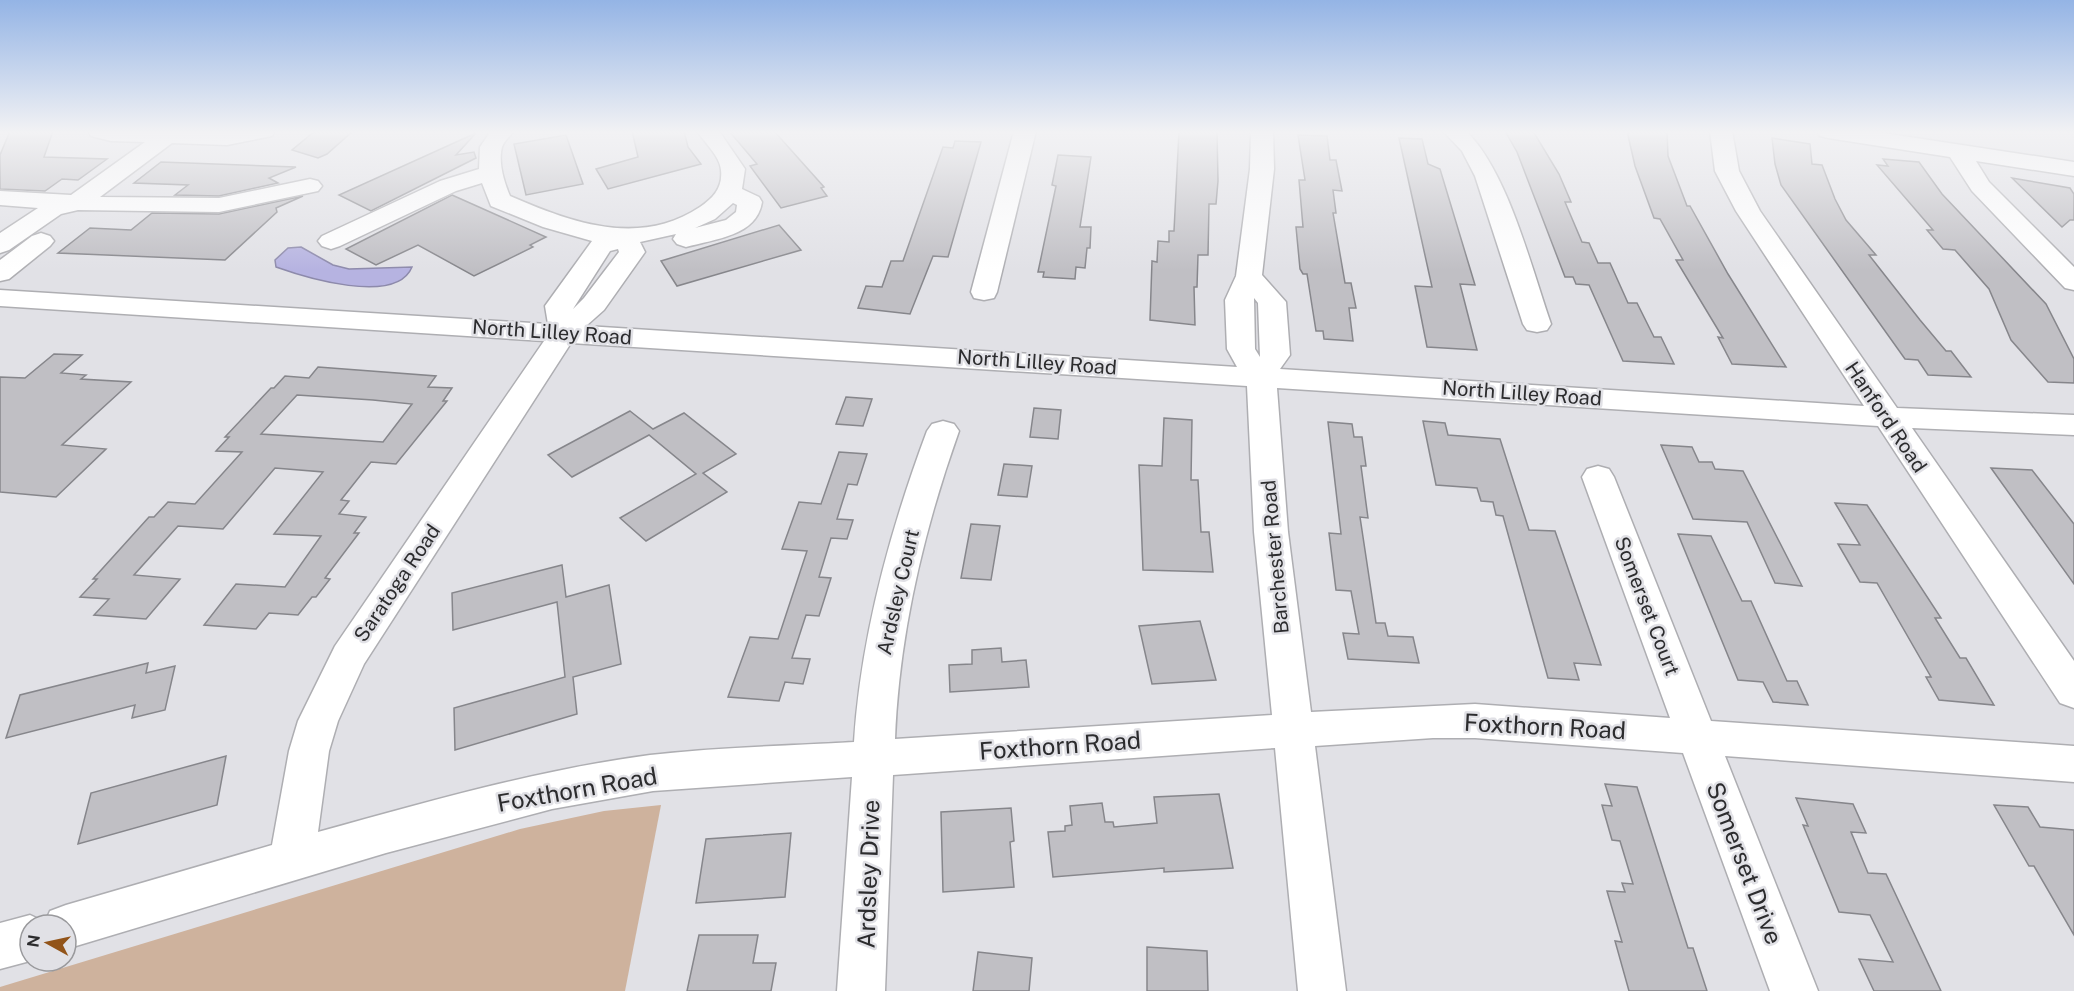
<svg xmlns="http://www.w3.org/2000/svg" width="2074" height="991" viewBox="0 0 2074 991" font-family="'Public Sans',sans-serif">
<rect width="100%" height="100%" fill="#e1e1e6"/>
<!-- green -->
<path fill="#ceb29d" d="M661,805L625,991H0V987L520,829L604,811Z"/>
<!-- water -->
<path fill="#b6b3e1" stroke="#8d8aab" stroke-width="1.5" d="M301,247L333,265L349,269L412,267C396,306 304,277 276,267L275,260L288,248Z"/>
<!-- building -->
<g fill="#c0bfc4" stroke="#86868b" stroke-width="1.5" fill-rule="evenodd">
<path d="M10,131H53L44,157L107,159L78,180L62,179L45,191L0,189V155Z"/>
<path d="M315,131H353L327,154L318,158L292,150Z"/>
<path d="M632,131H684L688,147L701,164L608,189L596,169L638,157Z"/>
<path d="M729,131H774L824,187L821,188L827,196L781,208L750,166L757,164Z"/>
<path d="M1179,131H1217L1218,181L1216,204H1209L1208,255H1198L1197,287H1194L1195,325L1150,320L1152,261L1157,262L1158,241L1169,242V231H1174Z"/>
<path d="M1505,131H1533L1559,174L1571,202H1565L1582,242L1589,243L1598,263H1610L1628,303H1637L1654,337H1661L1674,364L1623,361L1589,285L1576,284L1573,277H1565L1517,152Z"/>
<path d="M1627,131H1667L1668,156L1687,206H1690L1728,274L1786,367L1732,364L1718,337L1723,338L1676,260H1683L1660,219L1654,218L1635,166Z"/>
<path d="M476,133L456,155L474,152L476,158L371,211L339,195Z"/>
<path d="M566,135L583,184L526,195L514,144Z"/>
<path d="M1298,135L1327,136L1330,160H1336L1342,191L1333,190L1336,213H1333L1345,283H1351L1356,308H1349L1353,341L1324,339L1323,331H1316L1307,274H1303L1300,269L1296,227H1303L1299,180H1305Z"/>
<path d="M1399,138L1422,139L1428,164L1440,169L1475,285L1460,284L1477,350L1427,347L1415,286L1432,287Z"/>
<path d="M1772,138L1810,144L1812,164L1822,165L1835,199L1846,220L1876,255H1869L1920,320L1946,351H1951L1971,377L1928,375L1918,360L1905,359L1781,185L1775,164Z"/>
<path d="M955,141L981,142L948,257L933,256L910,314L858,308L866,286L882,287L891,261H903L943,147L953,148Z"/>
<path d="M1058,155L1091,157L1080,227H1091L1090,248H1087L1085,268L1076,267L1075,279L1043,277L1044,272H1038L1056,186L1052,185Z"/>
<path d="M1883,159L1919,162L1942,194L2046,304L2074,359V383L2048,382L2011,340L1989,289L1955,250L1943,249L1927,230H1933L1877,165L1888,166Z"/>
<path d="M161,162L296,167L269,178L278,183L219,196L175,195L188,185L134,183Z"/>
<path d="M2012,178L2070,188L2074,194V220H2070L2062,227Z"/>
<path d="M452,195L546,237L530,245L533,247L474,276L418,245L376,265L346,249Z"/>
<path d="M303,196L276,208L277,212L225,260L58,253L90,228L131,230L152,213L219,214Z"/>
<path d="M779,225L801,250L677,286L661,261Z"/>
<path d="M54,354L82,355L61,373L86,375L81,379L131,382L62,445L106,449L56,497L0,492V377L25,378Z"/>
<path d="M318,367L436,376L428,387L452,388L443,401H447L396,464L371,462L341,500L349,501L339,514L366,517L354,533H359L325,578L330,579L316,597H312L298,615L269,613L256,629L204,625L236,584L285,587L321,536L274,534L323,472L275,468L223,529L178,526L134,575L180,579L146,619L94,615L109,599L80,597L97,579H93L149,517H154L168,502L195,504L242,452L216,451L229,437H225L271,388H274L285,376L309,378ZM297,395L373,400L412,404L383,442L261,434Z"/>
<path d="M846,397L872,399L863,426L836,424Z"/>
<path d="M1034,408L1061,410L1058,439L1030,437Z"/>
<path d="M630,411L653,429L684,413L736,454L703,473L727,492L646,541L620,518L696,474L649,435L572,477L548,455Z"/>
<path d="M1164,418L1192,420L1191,480H1198L1201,532H1209L1213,572L1143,570L1139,465L1162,466Z"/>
<path d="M1423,421L1445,423L1448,435L1500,439L1529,530L1555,531L1591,635L1601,665L1574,663L1579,680L1548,678L1503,516L1496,515L1493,502L1481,501L1477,488L1436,485Z"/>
<path d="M1328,422L1352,424L1354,437H1362L1366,466H1361L1368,518L1360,517L1376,623H1385L1388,636L1413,637L1419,663L1348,659L1343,633L1359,634L1351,591L1336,590L1329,533L1341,534Z"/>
<path d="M1661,445L1692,447L1699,462H1712L1715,469L1743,471L1802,586L1775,583L1747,522L1693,519Z"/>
<path d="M839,452L867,454L857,485L848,484L837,519L853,520L847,539L831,538L819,577L831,578L819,616L806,615L792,658L810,659L803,684L785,682L779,701L728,697L750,637L778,639L807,551L782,549L799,502L821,504Z"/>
<path d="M1004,464L1032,466L1027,497L998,495Z"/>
<path d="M1991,468L2032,470L2074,524V584Z"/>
<path d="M1835,503L1867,505L1941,618H1935L1960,658H1966L1994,705L1939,700L1926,677H1931L1877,583L1860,582L1838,544L1860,545Z"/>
<path d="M971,524L1000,526L991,580L961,578Z"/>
<path d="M1678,534L1711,536L1742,601H1751L1787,681H1797L1808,705L1773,702L1763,682L1738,680Z"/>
<path d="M562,565L566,597L609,585L621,664L573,677L577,714L455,750L454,708L565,677L557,602L453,630L452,593Z"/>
<path d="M1200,621L1216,680L1152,684L1139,626Z"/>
<path d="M1001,648L1002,662L1026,660L1029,687L950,692L949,665L972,664V650Z"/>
<path d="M148,663L146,673L175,666L165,710L132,718L135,705L6,738L20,695Z"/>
<path d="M226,756L217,805L78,844L91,793Z"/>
<path d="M1605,784L1637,787L1688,948H1693L1707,991H1629L1615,941L1622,942L1607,891L1625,892L1622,883L1633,884L1620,841L1612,840L1602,805L1612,806Z"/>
<path d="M1219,794L1233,868L1164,872V868L1053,877L1048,832L1065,831V826L1072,825L1070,806L1102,803L1105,822H1113L1114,827L1157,823L1154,797Z"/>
<path d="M1796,798L1853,804L1866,833L1851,832L1868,873L1886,874L1941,991H1874L1859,959L1893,962L1870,915L1839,912L1803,825L1808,826Z"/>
<path d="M1994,805L2028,807L2040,827L2074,830V935L2034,866H2029Z"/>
<path d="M1011,808L1014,841L1010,842L1014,887L943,892L941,812Z"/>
<path d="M791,833L785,897L696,903L706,839Z"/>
<path d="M699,935H758L753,963H776L771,991H687Z"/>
<path d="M1147,947L1207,951L1208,991H1147Z"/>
<path d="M978,952L1032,958L1029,991H973Z"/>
</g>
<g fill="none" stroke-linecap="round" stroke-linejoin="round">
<defs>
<g id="minor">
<path d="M88,131H275L272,136L227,145L172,143L100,197L219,198L310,179L318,181L322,186L318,191L219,212L78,210L61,214L9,250L0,253V233L38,208L0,205V191L71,195L145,142L111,141L91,136Z"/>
<path d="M491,131H514C510,136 504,141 502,147C498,162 504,182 510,196C570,222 639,248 700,207C713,198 723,188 721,170C720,156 704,142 697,131H719L745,169L742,189L759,197L762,202C757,236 715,239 686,247L677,244L673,239L676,234L640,242L645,252L604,310L586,326L1237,367L1227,349L1225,300L1236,276L1250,169L1251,131H1273L1274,169L1262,275L1286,302L1290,355L1280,369L1864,406L1736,211L1715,171L1710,131H1732L1739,171L1760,211L1897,408L2074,415V435L1912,428L2074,661V708L2060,703L1878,426L1277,388L1288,532L1311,712L1475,704L1670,718L1582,477L1587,469L1598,466L1609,469L1614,477L1711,721L2074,746V782L1725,756L1818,991H1770L1683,753L1475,738H1433L1315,746L1346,991H1298L1275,748L893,775L885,991H837L852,777L653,791L552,809L386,853L66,949V925H30V961L0,969V923L30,915L45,922L50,911L66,905L272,845L289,751L298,721L335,646L544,341L0,306V290L548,324L545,306L592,241L543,227L491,206L482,183L456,191L340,246L331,249L322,246L318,241L322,236L440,181L479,169L480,147ZM733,203L737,205L736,212L726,220L695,228L715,219ZM618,249L619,252L584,298L573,309L610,251ZM1254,298L1258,303L1260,357L1255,349ZM571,343L1247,386L1254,532L1272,715L895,739C899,635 924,529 959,431L954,424L943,421L932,424L927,431C890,530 861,636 854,742C787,746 717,747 650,755C537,770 427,802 318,832L329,751L338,721L364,664Z"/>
<path d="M1014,131H1036L997,292L994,298L984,300L974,298L971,292Z"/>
<path d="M1443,131H1466C1508,172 1531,267 1551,324L1547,330L1537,332L1527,330L1523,324L1475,176L1462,151Z"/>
<path d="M1817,131H1870L2074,162V176L1976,161L1989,182L2074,267V290L2065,288L1972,191L1950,157L1828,138L1820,136Z"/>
<path d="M41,233L50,236L54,241L50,246L9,279L0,281V260L32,236Z"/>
</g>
</defs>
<!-- minor casing -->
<use href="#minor" stroke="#aeaeb2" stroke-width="3"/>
<!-- minor -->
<use href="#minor" fill="#fff" fill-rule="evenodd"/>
</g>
<!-- sky -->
<linearGradient id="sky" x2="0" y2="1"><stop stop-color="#94b4e5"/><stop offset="0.49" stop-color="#f2f2f4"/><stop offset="1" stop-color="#f2f2f4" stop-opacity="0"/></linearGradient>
<rect width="2074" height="270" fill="url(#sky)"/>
<g text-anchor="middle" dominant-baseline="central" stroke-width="5" stroke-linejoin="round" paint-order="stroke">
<!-- street labels -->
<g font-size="20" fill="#2c2c2e" stroke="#e1e1e6">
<text transform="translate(552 332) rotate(4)">North Lilley Road</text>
<text transform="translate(1037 362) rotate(4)">North Lilley Road</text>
<text transform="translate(1522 393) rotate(4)">North Lilley Road</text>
<text transform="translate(1886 417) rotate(56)">Hanford Road</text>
<text transform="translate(1275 557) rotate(-95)">Barchester Road</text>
<text transform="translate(397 583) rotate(-56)">Saratoga Road</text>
<text transform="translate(898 592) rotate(-77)">Ardsley Court</text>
<text transform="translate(1647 606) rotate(69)">Somerset Court</text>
</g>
<!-- near-street labels -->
<g font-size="24" fill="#2c2c2e" stroke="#e1e1e6">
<text transform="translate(1545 726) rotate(3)">Foxthorn Road</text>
<text transform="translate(1060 745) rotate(-4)">Foxthorn Road</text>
<text transform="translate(577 789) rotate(-10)">Foxthorn Road</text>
<text transform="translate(1745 863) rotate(69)">Somerset Drive</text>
<text transform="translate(868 874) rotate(-88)">Ardsley Drive</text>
</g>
</g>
<!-- north arrow -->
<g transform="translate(48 943) rotate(278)"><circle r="28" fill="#e1e1e6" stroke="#99999c" stroke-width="1.5"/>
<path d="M0-4.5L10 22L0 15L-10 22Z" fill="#925419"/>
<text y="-9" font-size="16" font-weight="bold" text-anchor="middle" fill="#2c2c2e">N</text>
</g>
</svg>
